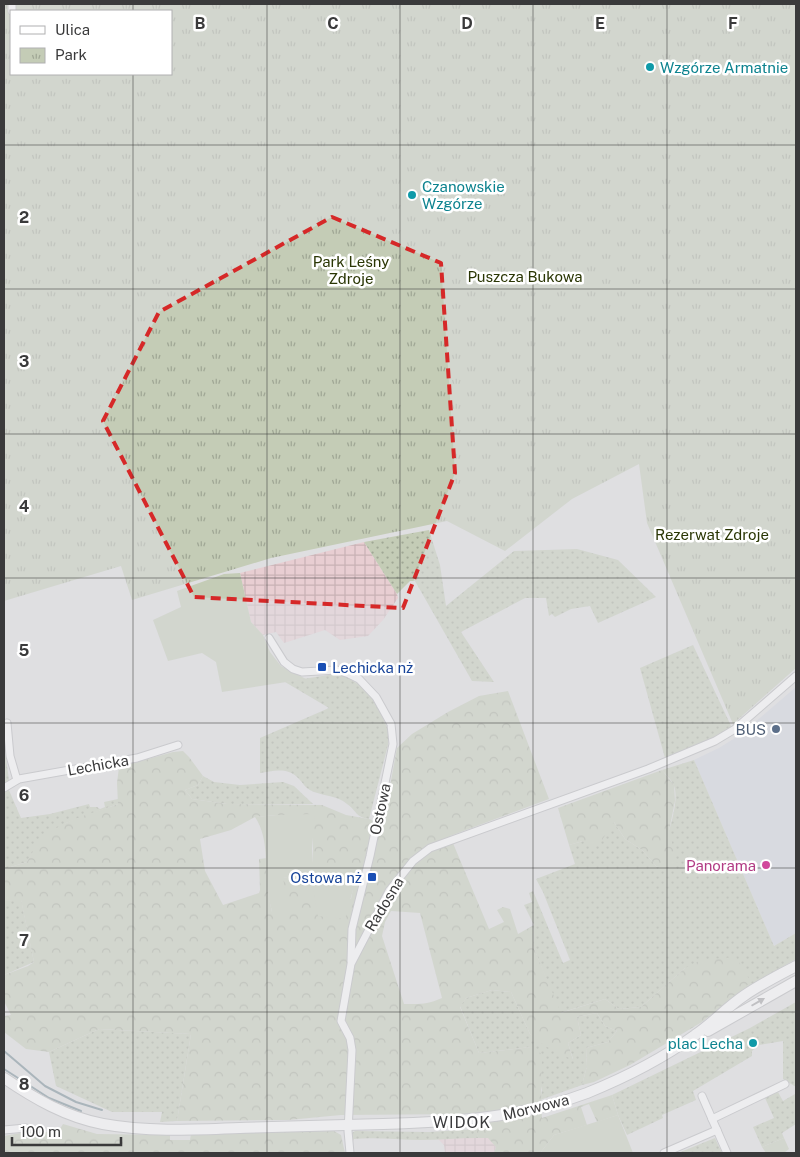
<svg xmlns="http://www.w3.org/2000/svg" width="800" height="1157" viewBox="0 0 800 1157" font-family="'Public Sans',sans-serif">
<defs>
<pattern id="industrial-grid" width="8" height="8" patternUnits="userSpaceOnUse" patternTransform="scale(1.25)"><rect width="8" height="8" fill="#e8ced2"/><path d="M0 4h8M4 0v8" fill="none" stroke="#c8b2b5"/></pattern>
<pattern id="grass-dots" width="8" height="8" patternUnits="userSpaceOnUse" patternTransform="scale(1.25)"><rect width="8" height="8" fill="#c4ccb6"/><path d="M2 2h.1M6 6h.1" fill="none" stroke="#a0a795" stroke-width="1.8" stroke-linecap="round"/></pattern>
<pattern id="forest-crowns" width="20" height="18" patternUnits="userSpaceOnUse" patternTransform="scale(1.25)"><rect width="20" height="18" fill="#c4ccb6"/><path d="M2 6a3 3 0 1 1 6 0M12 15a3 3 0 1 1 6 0" fill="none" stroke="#a0a795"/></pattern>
<pattern id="park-tufts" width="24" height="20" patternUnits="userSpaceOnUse" patternTransform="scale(1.25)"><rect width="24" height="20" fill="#c4ccb6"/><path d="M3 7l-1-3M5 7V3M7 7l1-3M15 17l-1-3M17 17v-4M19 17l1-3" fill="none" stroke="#a0a795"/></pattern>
</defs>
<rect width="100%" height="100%" fill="#dfdfe1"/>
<!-- built -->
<path fill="#d0d4dd" d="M796,687V933L774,946L694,760L719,748L740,735Z"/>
<!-- industrial -->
<g fill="url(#industrial-grid)">
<path d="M364,542L397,594L398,598L383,620L368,636L340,640L325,630L284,643L276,632L263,635L251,622L240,573Z"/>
<path d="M488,1137L496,1147L494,1153H445L444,1145L438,1139Z"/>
</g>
<!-- grass -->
<g fill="url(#grass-dots)">
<path d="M429,530L440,565L446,606L514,551L577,549L618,560L656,597L598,623L590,606L571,609L555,617L552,614L549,616L546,598H525L461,632L494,682L472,681L415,581H410L397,594L364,542Z"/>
<path d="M693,645L732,728L700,745L665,758L640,668Z"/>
<path d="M334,674L347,677L361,686L374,699L388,729V745L369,819C355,817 357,811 347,804C338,796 325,796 314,792C303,787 304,783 297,777C287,767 272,771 260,773V738L329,708L285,682Z"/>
<path d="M4,744L9,780L4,784Z"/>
<path d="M694,760L774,946L796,933V959L760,980L713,1016L711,1014L728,999L685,968L641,1007L619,1009L605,999L560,1013L533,946L534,925L524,905L532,902L529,893L533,891L563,963L570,960L543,892L536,879L575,864L569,845L583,841L614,822L625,839L642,850L657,867C663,849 681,803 674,786C672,780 665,774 662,770Z"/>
<path d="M203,776L214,782L240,785L283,782L294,786L313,804H227L192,799L185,790L198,785Z"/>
<path d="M8,788L21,818L50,814L89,804L90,807H97L100,809L105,807L104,802L118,799V804L66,823L37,846L27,862L4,869V791Z"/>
<path d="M21,899L34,962L4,975V901Z"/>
<path d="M492,990L511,992L530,1034L573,1059L568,1043L581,1035L577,1017L597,1013L605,1026L617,1031L608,1042L586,1048L587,1066L582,1085L540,1100L542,1090L531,1047L479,1053L460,1006L466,998Z"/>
<path d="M796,1002V1087L783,1079V1041L759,1045L752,1051V1056L693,1091L696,1100L662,1115L663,1118L627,1135L618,1115L612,1095L750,1028Z"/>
<path d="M99,1029L191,1034L177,1121L160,1122L162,1112H112L56,1086L49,1052Z"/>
<path d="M796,1090V1124L782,1133L784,1138L762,1147L753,1127L774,1118L765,1098L778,1092L783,1101L795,1094Z"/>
<path d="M476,1129L478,1138C459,1138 439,1140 420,1140C398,1140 376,1137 354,1139L353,1141L352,1133L355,1131L429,1132Z"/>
<path d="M715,1138L722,1153H678Z"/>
</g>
<!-- forest -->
<g fill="url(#forest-crowns)" fill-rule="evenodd">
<path d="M508,691L549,799L450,836L489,929L504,922L497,910L503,907L510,909L518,934L534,925L533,946L561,1013L605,999L619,1009L641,1007L685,968L701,960L736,957L751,982L702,1022L630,1065L594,1082L582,1085L587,1066L586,1048L608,1042L617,1031L605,1026L597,1013L577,1017L581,1035L568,1043L573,1060L545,1046L530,1034L511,992L492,990L466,998L460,1007L479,1053L531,1047L542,1054C542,1076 540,1097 542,1118L612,1095L618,1115L597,1122L589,1104L581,1107L587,1125L554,1135L541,1152L542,1153H494L496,1147L488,1138H478L471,1114L341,1115L288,1120L177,1121L191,1034L99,1029L49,1052L26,1049L4,1032V1016L11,1015L4,1001V975L28,966L34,962L21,900L4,901V869L27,862C32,853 37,843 45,836C66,819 94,813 118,804L117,783L119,767L173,752L183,751L189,757L203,776L198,785L185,790L192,799L227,804L322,805L346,815L369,819L383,824L397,748L412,734L448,712L479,696ZM277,815L313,836V863L353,888L351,899L312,880L310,873L282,878L272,912L268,893L267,858L259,859L260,890L259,893L223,905L205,871L200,839L231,830L255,817ZM391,911L420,913L442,998C426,1005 421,1004 404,1004L382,936L385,922Z"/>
<path d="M662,770L674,785L675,801L669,831L678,866L657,867L642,850L625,839L614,822L600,843L590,846L583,841L569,845L558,808Z"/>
<path d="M63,1124L97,1134L170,1135V1140H190L191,1134L334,1131L341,1135L345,1153H4V1136L26,1132H58Z"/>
</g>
<!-- park -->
<path fill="url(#park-tufts)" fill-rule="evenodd" d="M4,4H796V668L733,724L647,523L639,464L572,499L505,551L447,521L271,558L132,600L121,566L4,601ZM11,11H171V74H11Z"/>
<!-- garden -->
<g fill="#c4ccb6">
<path d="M240,573L251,622L263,635L270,652L281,666L306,679L222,692L216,662L202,653L168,661L153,620L181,607L177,591L224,574Z"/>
<path d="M315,814L312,849L313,863L359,868L345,919L318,916L310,873L283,878L288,908L272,912C271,905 268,899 268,892C264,867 270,840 255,817L277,815Z"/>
<path d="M618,1115L633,1153L541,1152L554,1135Z"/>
<path d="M784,1138L789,1149L784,1153H766L762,1147Z"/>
</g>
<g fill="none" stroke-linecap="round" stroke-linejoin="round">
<!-- stream -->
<g stroke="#6c848d" stroke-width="2">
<path d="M4,1051L45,1086L76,1102L102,1110"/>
<path d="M4,1069L49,1098L81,1111"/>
</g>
<defs>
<g id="minor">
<path d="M12,11V4"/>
<path d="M269,638L284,662L293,669L302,672L337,670L349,674L359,679L376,697L391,724L393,744L370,856L352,929L351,961"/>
<path d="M7,723L10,756L17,780"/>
<path d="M4,788L19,779L137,758L178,745"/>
<path d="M702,1096L727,1153"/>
<path d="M712,1119L785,1084"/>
<path d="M4,1130L26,1128"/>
<path d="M350,1153L348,1131L352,1050L350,1038L341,1021L351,964L389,891L413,861L430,848L648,769L715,741L735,729L796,676"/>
<path d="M664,1153L717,1130"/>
</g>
<g id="secondary">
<path d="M708,1031L796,981"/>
<path d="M4,1078C35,1099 66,1117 103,1124C157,1134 218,1128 272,1127C309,1126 346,1125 383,1124C453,1122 521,1118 587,1093C624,1078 662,1059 695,1035C713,1023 727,1007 745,995C761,984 779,975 796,966"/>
</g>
</defs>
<!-- minor casing -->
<use href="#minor" stroke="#b2b3b5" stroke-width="9"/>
<!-- secondary casing -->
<use href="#secondary" stroke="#b2b3b5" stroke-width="12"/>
<!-- minor -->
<use href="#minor" stroke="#fff" stroke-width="7"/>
<!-- secondary -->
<use href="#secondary" stroke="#fff" stroke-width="10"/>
</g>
<!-- one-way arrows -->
<defs><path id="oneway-solid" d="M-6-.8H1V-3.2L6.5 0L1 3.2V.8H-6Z" transform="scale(1.25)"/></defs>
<use fill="#9c9c9d" href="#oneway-solid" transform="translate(758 1002) rotate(-30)"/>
<!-- marked area -->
<path d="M0 0H800V1157H0ZM332,217L441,263L455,473L403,608L194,597L103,421L159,312Z" fill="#dfdfe1" fill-opacity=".55" fill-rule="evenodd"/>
<path fill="none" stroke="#d62828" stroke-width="4" stroke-dasharray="10 6" stroke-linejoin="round" d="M332,217L441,263L455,473L403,608L194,597L103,421L159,312Z"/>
<!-- grid -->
<path fill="none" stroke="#3a3a3b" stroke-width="1" stroke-opacity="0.55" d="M133,4V11M267,4V1153M400,4V1153M533,4V1153M667,4V1153M133,74V1153M4,145H796M4,289H796M4,434H796M4,578H796M4,723H796M4,868H796M4,1012H796"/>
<!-- markers -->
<g fill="#0f9aa8" stroke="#fff" stroke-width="2">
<circle cx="650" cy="67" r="5"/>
<circle cx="412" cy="195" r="5"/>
<circle cx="753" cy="1043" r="5"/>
</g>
<g fill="#1a4fb4" stroke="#fff" stroke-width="2">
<rect x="317" y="662" width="10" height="10" rx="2.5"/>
<rect x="367" y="872" width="10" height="10" rx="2.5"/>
</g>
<circle fill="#5c6f8a" stroke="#fff" stroke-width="2" cx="776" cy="729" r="5"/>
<circle fill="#d1479c" stroke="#fff" stroke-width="2" cx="766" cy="865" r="5"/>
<g text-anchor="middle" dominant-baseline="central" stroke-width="5" stroke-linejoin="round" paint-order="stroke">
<!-- culture labels -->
<g font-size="15" fill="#0d838f" stroke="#fff" text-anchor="start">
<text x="660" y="67">Wzgórze Armatnie</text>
<text x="422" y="186">Czanowskie<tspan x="422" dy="17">Wzgórze</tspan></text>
<text x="743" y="1043" text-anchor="end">plac Lecha</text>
</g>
<!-- park labels -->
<g font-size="15" fill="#2a3604" stroke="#fff">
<text x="351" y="261">Park Leśny<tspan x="351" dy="17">Zdroje</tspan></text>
<text x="525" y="276">Puszcza Bukowa</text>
<text x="712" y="534">Rezerwat Zdroje</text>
</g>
<!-- transit labels -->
<g font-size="15" fill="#164399" stroke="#fff" text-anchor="start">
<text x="332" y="667">Lechicka nż</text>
<text x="362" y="877" text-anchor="end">Ostowa nż</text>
</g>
<!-- service labels -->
<g font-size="15" fill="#4e5e75" stroke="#fff" text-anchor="end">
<text x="766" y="729">BUS</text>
</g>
<!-- street labels -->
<g font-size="15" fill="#3a3a3b" stroke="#fff">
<text transform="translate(98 765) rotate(-10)">Lechicka</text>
<text transform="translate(380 809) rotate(-78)">Ostowa</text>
<text transform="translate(384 904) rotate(-59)">Radosna</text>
<text transform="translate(536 1107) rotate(-14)">Morwowa</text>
</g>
<!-- hotel labels -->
<g font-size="15" fill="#b23c85" stroke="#fff" text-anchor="end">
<text x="756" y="865">Panorama</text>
</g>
<!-- neighbourhood labels -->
<g font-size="16" letter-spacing="1" fill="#3b3b3d" stroke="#fff">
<text x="462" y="1122">WIDOK</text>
</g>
</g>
<g font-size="16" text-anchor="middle" font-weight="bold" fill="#3a3a3b" stroke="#fff" stroke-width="5" stroke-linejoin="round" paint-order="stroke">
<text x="200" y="29">B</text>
<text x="333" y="29">C</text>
<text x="467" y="29">D</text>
<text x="600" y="29">E</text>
<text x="733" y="29">F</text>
<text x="24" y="223">2</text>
<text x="24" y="367">3</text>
<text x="24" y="512">4</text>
<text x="24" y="656">5</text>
<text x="24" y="801">6</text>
<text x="24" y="946">7</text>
<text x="24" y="1090">8</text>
</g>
<!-- border -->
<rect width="800" height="1157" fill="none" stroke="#3a3a3b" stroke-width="10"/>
<!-- legend -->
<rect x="10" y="10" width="162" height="65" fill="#ffffff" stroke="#b0b0b1"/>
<rect x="20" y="26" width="25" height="8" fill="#ffffff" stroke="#b0b0b1"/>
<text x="55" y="35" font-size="15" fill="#3a3a3b">Ulica</text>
<rect x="20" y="48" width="25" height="15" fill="url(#park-tufts)" stroke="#b0b0b1"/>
<text x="55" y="60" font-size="15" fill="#3a3a3b">Park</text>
<!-- scale -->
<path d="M12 1137v8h109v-8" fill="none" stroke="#3a3a3b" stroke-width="2.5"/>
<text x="20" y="1137" font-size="15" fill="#3a3a3b" stroke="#ffffff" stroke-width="4" paint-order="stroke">100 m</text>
</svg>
